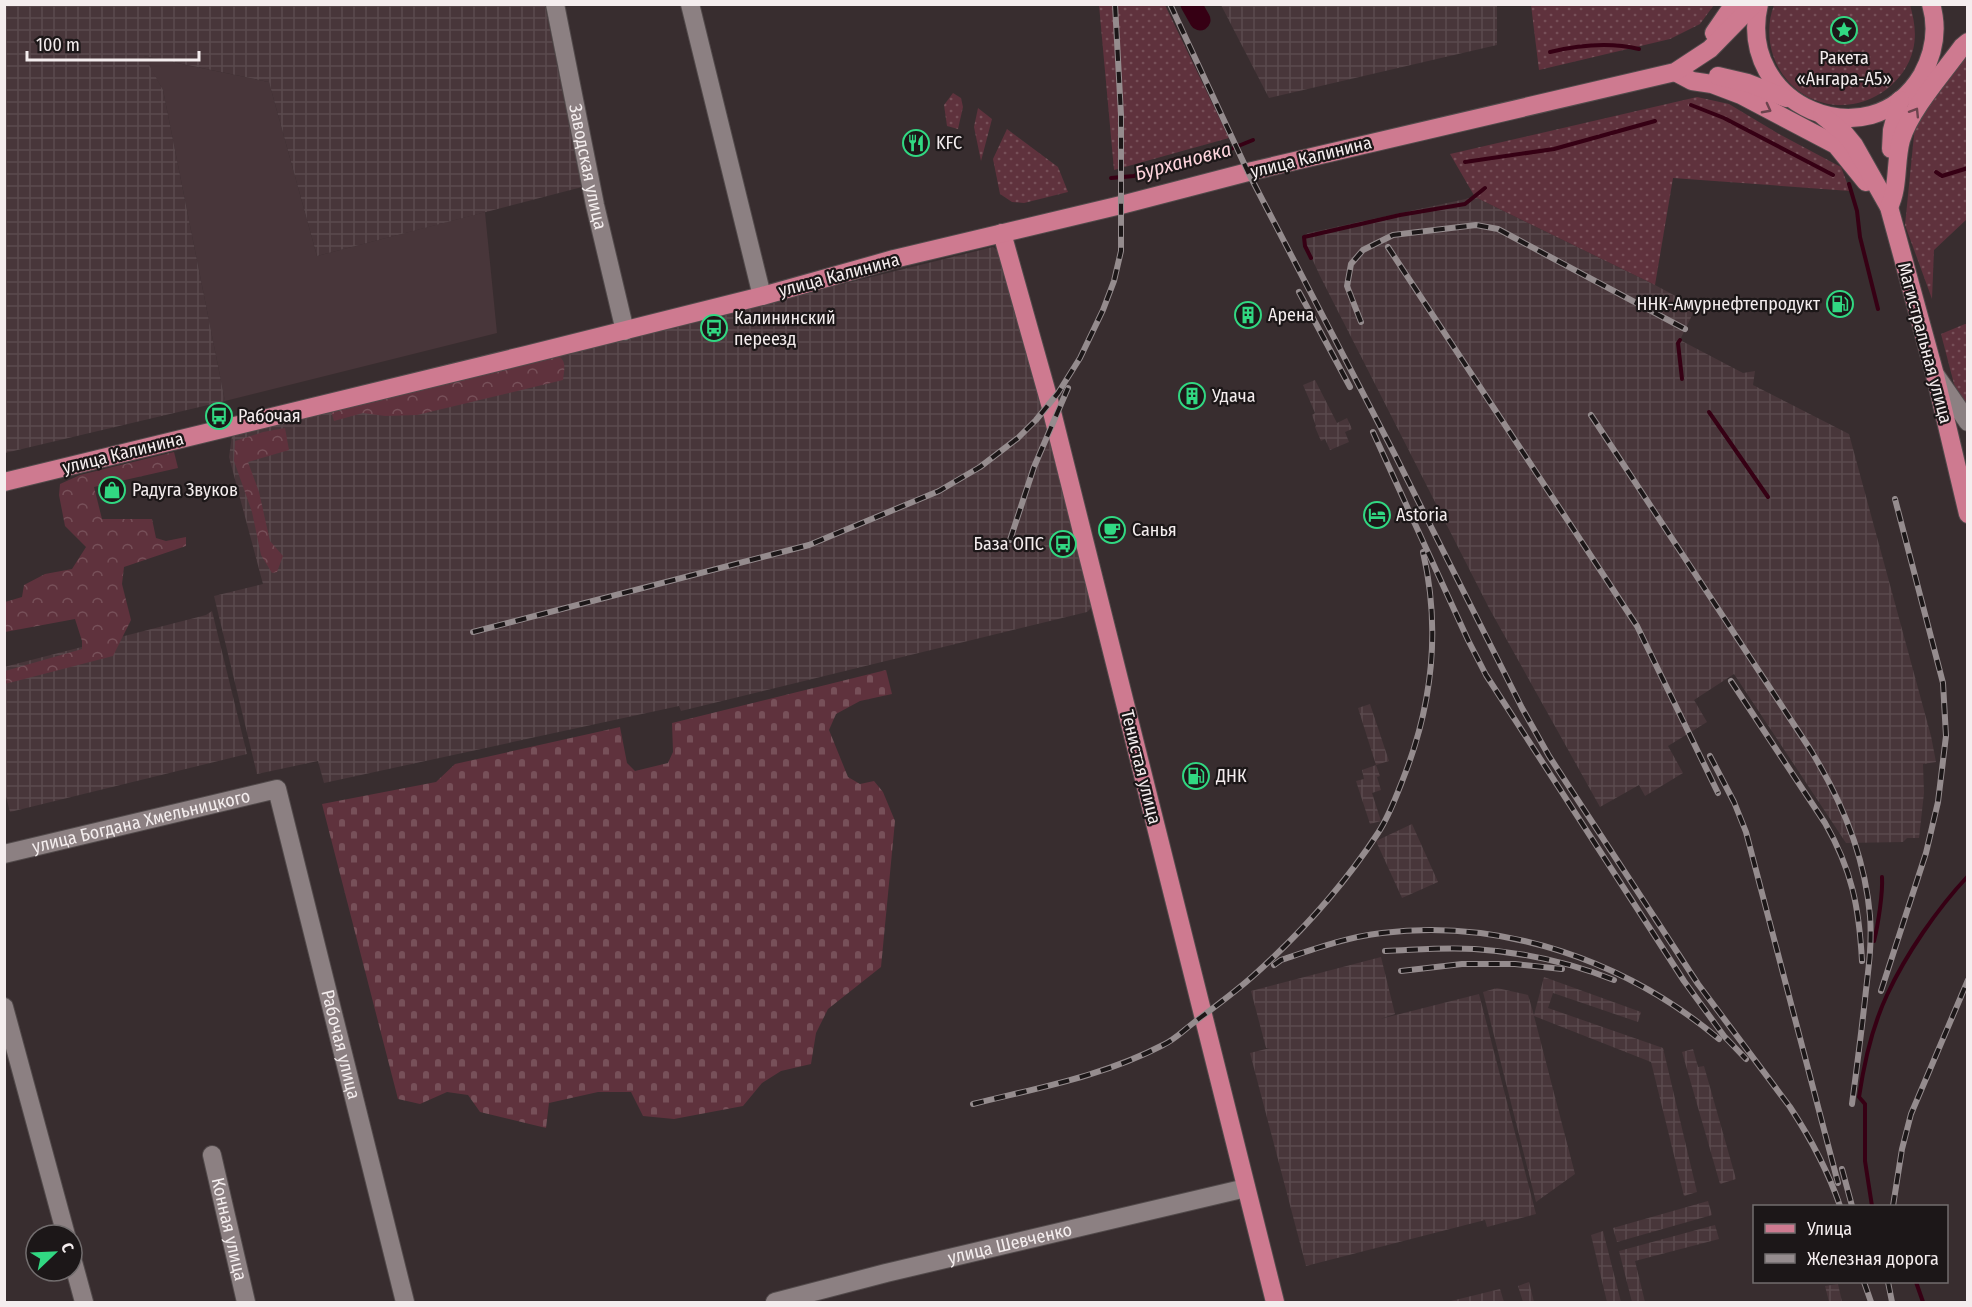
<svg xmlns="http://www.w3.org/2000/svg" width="1972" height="1307" viewBox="0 0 1972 1307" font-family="'Fira Sans Condensed',sans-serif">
<defs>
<pattern id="industrial-grid" width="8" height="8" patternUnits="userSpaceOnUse" patternTransform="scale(1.5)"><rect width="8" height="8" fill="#48363a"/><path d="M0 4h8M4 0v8" fill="none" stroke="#5a4a4d"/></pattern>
<pattern id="grass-dots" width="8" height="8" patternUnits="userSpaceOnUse" patternTransform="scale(1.5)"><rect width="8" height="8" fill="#5f323d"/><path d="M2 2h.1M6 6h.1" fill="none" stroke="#775059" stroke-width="1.8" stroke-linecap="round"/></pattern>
<pattern id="forest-crowns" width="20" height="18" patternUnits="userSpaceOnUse" patternTransform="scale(1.5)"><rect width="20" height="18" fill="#5f323d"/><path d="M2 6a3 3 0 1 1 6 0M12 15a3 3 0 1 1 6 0" fill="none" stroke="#775059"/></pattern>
<pattern id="cemetery-stones" width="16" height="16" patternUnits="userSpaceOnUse" patternTransform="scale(1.5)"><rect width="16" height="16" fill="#5f323d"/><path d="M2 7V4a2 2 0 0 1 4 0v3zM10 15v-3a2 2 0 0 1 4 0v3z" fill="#775059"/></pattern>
</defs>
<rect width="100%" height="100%" fill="#382d2f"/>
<!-- built -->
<path fill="#48363a" d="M143,56L269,82L317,256L485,212L497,333L225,401L163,90Z"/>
<!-- industrial -->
<g fill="url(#industrial-grid)">
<path d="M4,5H545L582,187L317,256L269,82L144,56L163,90L225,401L5,453Z"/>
<path d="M1221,5H1497V45L1269,98Z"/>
<path d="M1475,197L1655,285L1696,307L1680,340L1743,373L1755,371L1753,385L1849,434L1931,736L1936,762L1923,764L1924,793L1919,838H1907L1903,842L1846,843L1734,674L1694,700L1707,722L1668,746L1683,773L1645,796L1639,785L1600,807L1489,608L1320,276L1304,241L1305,235L1308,233Z"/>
<path d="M993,247L1006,256L1094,605L1087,612L681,711L679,706L324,783L318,761L257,774L214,596L263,584L229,457L232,435Z"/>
<path d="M1315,380L1337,423L1347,418L1352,429L1345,432L1349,442L1330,450L1325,439L1321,441L1315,427L1316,426L1312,415L1315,413L1303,385Z"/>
<path d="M212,611L247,754L10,812L4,789V667L206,615Z"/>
<path d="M1370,704L1389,761L1376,765L1380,776L1377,777L1381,790L1372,793L1381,821L1370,824L1356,781L1364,779L1362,770L1376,765L1358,708Z"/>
<path d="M1412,824L1438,882L1402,898L1376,841Z"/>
<path d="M1381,957L1395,1014L1380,1019L1479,994L1536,1214L1487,1227L1485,1220L1306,1266L1250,1053L1270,1048H1266L1251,991Z"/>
<path d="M1544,977L1641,1012L1638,1022L1553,993L1548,1008L1663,1048L1697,1192L1684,1196L1651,1062L1534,1016L1575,1174L1536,1202L1483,992L1497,988L1528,995L1534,1015Z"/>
<path d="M1693,1049L1698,1067L1704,1066L1736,1179L1720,1184L1682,1052Z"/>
<path d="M1708,1201L1712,1215L1617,1242L1613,1228Z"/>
<path d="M1715,1225L1719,1239L1635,1261L1645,1302H1632L1619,1251Z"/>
<path d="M1603,1231L1621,1302H1607L1591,1235Z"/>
<path d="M1529,1282L1534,1302H1523L1518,1286Z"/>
<path d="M1838,1284L1842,1302H1829L1825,1286Z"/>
<path d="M1500,1289L1504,1302H1447Z"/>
</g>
<!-- grass -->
<g fill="url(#grass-dots)">
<path d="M1099,5H1165L1229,138L1114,170Z"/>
<path d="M1531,5V4L1714,5L1700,24L1670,39L1539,70Z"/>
<path d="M1774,5H1910C1914,19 1917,34 1913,50C1905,83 1871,107 1837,105C1787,102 1757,50 1774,5Z"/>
<path d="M1967,51V219L1934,250L1932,299L1905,225L1915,125Z"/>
<path d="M953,93L961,98L963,107L958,129L947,126L944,105Z"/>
<path d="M1697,97L1729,104L1779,134L1841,167L1850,191L1673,178L1655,285L1475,197L1450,154Z"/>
<path d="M978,108L992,119L981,161L974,127Z"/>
<path d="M1007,129L1058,167L1068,192L1024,203L1012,202L1000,194L993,159Z"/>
<path d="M1965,324H1967V410L1954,384L1941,334Z"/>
</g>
<!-- forest -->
<g fill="url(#forest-crowns)">
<path d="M552,352C567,359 565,365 563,380L417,415L385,416L363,413L334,421L330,408Z"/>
<path d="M285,428L289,450L248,462L259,492L270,541L283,556L277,572L272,573L261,555L252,512L234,461L235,441L263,432Z"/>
<path d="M174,452L178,468L94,487L102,519H152L156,538L166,541L186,537V546L124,567L122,584L131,620L113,656L5,684V671L82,649V641L75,619L5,632V602L22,597L24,585L45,574L72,569L86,547L65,526L59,495L60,484L80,475Z"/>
</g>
<!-- cemetery -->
<path fill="url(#cemetery-stones)" d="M886,670L892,694L860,701L836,714L829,730L848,777L860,784L874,781L883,792L895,821L881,967L828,1009L816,1033L811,1064L781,1071L762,1083L743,1106L674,1119L643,1116L631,1092H598L549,1103L546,1128L480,1112L468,1095L447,1092L420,1104L398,1099L322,804L436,782L455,764L620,727L627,763L635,771L668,763L673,752L672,723Z"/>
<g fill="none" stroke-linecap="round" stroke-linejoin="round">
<!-- stream -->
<g stroke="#360014" stroke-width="4">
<path d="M1550,52C1579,45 1610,42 1639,49"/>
<path d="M1691,105L1724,118L1833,175"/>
<path d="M1465,162L1554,149L1655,121"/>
<path d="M1936,172L1942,176L1968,168"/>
<path d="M1111,178L1134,176L1143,171H1152C1155,169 1173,160 1176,159C1180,159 1184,162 1192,160L1195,157H1211L1253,140"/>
<path d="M1849,184L1857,211L1860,237L1878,309"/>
<path d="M1311,258L1305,246L1304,237L1400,215L1465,204L1485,188"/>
<path d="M1680,340L1678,343L1682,379"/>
<path d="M1709,412L1768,497"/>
<path d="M1874,941C1878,925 1883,893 1882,877"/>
<path d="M1872,1206L1865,1161V1104L1859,1097C1864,1063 1872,1027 1887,995C1906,954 1937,909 1968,876"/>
<path d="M1916,1282L1923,1302"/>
</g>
<!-- river -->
<path stroke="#360014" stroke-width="21" d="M1191,4L1200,20"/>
<defs>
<g id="minor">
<path id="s1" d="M555,4L595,205L625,331"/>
<path d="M690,4L762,296"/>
<path d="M1936,376L1968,422"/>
<path id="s2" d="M4,854L277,789L405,1302"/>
<path d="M4,1007L66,1235"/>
<path id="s3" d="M212,1155L246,1302"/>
<path d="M72,1258L84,1302"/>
<path id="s4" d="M775,1302L886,1273L1246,1188"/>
</g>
<g id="major">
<path d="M1759,4C1735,106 1870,162 1922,75C1934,53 1938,28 1931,4"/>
<path d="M1714,33L1734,4"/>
<path d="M1675,72L1692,81L1712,84L1741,95L1836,145L1866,182"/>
<path d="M1718,76L1748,83L1786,98"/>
<path d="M1822,115L1845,134L1854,145L1889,207L1935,375L1968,514"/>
<path d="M1891,149L1892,130L1900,100"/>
<path d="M1889,207C1899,187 1895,162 1901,140C1910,110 1943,73 1962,47L1968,42"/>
<path d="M1002,233L1050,404L1275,1302"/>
<path d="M4,482L526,355L762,296L894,259L1121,205L1248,172L1675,72L1710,49L1754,4"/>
</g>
</defs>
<!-- minor casing -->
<use href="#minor" stroke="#524a4b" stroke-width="20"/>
<!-- major casing -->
<use href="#major" stroke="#524a4b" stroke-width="20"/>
<!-- minor -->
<use href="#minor" stroke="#8c8082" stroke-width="18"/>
<!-- major -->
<use href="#major" stroke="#ce7a90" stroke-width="18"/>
<defs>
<g id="rail">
<path d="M1170,4L1248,172L1395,455L1522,708L1549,756L1698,984L1790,1107C1811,1139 1828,1171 1840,1206"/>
<path d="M1388,247L1637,626L1718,793"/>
<path d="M1299,292L1350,387"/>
<path d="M1361,322L1347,286L1351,264L1363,250L1393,235L1476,225L1498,229L1685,329"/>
<path d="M1591,415L1810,749C1841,799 1865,857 1870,916C1872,941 1869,965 1866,990C1862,1028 1857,1066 1852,1104"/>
<path d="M1373,432L1468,640L1486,675L1684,981L1724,1036L1746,1059"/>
<path d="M1010,540L1034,467L1068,388"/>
<path d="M473,632L809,545L939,491L980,467L1018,438L1036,420L1058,393L1080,358L1103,310L1114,281L1121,251V115L1115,4"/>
<path d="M1731,681L1825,823C1852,870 1859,907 1862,961"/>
<path d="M1710,756L1734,802L1746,832L1838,1183"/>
<path d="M1385,951C1414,950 1444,947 1474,949C1522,952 1569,962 1614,980"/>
<path d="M1274,965L1281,960C1314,949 1347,937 1382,933C1503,918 1626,961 1719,1039"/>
<path d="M1401,971L1462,964H1515L1562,969"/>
<path d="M1881,991L1926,853L1938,802L1946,736L1943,683L1895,499"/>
<path d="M973,1104C1037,1088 1104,1076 1163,1045C1174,1040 1183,1031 1192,1024C1213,1008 1234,993 1253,976C1300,934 1344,885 1378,833C1389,816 1396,797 1403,779C1432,706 1441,630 1423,552"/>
<path d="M1842,1169L1852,1206"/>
<path d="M1893,1206L1902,1149L1911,1114L1968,980"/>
<path d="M1864,1282L1871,1302"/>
<path d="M1888,1282L1892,1302"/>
</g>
</defs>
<!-- rail casing -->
<use href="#rail" stroke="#958c8e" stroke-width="6"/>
<!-- rail -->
<use href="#rail" stroke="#1c1718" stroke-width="4" stroke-dasharray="11" stroke-linecap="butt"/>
</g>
<!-- one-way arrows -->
<defs><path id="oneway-chevron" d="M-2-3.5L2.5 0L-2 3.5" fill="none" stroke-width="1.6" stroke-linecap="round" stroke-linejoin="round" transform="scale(1.5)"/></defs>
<g stroke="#6c444e">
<use href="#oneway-chevron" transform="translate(1767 109) rotate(28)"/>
<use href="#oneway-chevron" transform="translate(1915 112) rotate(-58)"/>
</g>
<!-- icons -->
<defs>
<symbol id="sight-ring" viewBox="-11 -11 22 22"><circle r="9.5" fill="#1c1718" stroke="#31d882" stroke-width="1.5"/><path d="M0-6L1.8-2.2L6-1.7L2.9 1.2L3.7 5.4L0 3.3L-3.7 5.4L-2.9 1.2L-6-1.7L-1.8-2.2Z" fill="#31d882"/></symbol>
<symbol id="restaurant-ring" viewBox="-11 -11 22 22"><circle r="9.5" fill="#1c1718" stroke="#31d882" stroke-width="1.5"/><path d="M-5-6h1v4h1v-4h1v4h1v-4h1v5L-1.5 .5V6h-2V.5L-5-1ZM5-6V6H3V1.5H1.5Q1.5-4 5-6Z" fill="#31d882"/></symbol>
<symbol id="fuel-ring" viewBox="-11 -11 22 22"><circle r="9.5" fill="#1c1718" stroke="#31d882" stroke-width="1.5"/><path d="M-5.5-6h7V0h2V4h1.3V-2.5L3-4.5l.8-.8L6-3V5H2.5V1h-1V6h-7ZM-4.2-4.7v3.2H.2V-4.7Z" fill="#31d882"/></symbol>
<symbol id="building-ring" viewBox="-11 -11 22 22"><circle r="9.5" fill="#1c1718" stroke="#31d882" stroke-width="1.5"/><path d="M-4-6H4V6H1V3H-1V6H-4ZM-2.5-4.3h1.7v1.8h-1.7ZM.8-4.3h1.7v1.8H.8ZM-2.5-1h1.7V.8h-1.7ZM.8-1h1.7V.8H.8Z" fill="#31d882"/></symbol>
<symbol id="bus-ring" viewBox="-11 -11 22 22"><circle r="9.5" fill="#1c1718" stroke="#31d882" stroke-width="1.5"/><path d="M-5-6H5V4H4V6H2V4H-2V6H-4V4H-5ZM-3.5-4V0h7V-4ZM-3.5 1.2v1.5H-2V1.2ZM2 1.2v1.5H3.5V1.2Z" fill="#31d882"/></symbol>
<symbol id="shop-ring" viewBox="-11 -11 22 22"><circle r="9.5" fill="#1c1718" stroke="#31d882" stroke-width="1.5"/><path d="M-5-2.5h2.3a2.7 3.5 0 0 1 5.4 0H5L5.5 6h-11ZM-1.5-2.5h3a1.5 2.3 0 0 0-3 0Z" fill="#31d882"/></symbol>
<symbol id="hotel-ring" viewBox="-11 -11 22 22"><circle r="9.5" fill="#1c1718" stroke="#31d882" stroke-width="1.5"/><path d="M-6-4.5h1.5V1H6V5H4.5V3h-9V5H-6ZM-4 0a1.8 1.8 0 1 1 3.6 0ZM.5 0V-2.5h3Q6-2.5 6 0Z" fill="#31d882"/></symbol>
<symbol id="cafe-ring" viewBox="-11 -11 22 22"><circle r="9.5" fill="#1c1718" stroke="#31d882" stroke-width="1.5"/><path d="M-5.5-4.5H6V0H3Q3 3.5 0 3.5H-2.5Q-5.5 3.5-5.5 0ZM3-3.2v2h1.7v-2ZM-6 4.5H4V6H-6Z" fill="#31d882"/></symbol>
</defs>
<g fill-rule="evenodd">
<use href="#sight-ring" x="1829" y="15" width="30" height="30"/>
<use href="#restaurant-ring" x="901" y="128" width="30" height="30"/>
<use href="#fuel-ring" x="1825" y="289" width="30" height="30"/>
<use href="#building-ring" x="1233" y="300" width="30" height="30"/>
<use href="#bus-ring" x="699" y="313" width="30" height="30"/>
<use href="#building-ring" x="1177" y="381" width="30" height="30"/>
<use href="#bus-ring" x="204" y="401" width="30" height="30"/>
<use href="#shop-ring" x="97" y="475" width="30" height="30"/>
<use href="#hotel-ring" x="1362" y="500" width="30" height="30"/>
<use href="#cafe-ring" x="1097" y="515" width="30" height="30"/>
<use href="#bus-ring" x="1048" y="529" width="30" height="30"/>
<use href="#fuel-ring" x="1181" y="761" width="30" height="30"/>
</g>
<g text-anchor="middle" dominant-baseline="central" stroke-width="4.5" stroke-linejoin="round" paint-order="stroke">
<!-- poi labels -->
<g font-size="18" fill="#f4edee" stroke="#1c1718" text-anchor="start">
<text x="1844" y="58" text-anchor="middle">Ракета<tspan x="1844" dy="21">«Ангара-А5»</tspan></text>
<text x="936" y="143">KFC</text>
<text x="1820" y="304" text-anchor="end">ННК-Амурнефтепродукт</text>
<text x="1268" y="315">Арена</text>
<text x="734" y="318">Калининский<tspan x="734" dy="21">переезд</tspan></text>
<text x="1212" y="396">Удача</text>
<text x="238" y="416">Рабочая</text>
<text x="132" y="490">Радуга Звуков</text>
<text x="1396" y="515">Astoria</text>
<text x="1132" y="530">Санья</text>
<text x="1044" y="544" text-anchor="end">База ОПС</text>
<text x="1216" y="776">ДНК</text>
</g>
<!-- street labels -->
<g font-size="18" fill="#f4edee" stroke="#1c1718">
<text transform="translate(1311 157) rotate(-14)">улица Калинина</text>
<text stroke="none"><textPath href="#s1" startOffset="166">Заводская улица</textPath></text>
<text transform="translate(839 275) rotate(-15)">улица Калинина</text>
<text transform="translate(1925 343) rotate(75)">Магистральная улица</text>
<text transform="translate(123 453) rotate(-14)">улица Калинина</text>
<text transform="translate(1141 767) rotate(76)">Тенистая улица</text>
<text stroke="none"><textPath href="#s2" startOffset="141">улица Богдана Хмельницкого</textPath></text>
<text stroke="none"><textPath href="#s2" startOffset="544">Рабочая улица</textPath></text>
<text stroke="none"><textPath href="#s3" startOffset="76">Конная улица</textPath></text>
<text stroke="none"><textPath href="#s4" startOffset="242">улица Шевченко</textPath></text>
</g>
<!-- water labels -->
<g font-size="20" font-style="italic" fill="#fdd4dc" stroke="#1c1718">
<text transform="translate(1183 161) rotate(-15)">Бурхановка</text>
</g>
</g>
<!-- border -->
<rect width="1972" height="1307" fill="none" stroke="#f4edee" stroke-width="12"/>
<!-- legend -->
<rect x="1753" y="1205" width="195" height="78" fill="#1c1718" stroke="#726d6e" stroke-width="1.5"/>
<rect x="1765" y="1224" width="30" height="9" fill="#ce7a90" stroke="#726d6e" stroke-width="1.5"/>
<text x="1807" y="1235" font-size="18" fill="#f4edee">Улица</text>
<rect x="1765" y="1254" width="30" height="9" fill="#958c8e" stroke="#726d6e" stroke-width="1.5"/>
<text x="1807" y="1265" font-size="18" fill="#f4edee">Железная дорога</text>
<!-- north arrow -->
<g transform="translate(54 1253) rotate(67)"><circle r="28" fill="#1c1718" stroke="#726d6e" stroke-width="1.5"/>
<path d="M0-4.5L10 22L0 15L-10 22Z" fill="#31d882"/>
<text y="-9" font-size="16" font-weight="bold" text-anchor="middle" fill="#f4edee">С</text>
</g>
<!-- scale -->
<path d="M27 51v9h172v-9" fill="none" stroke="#f4edee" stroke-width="3"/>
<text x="36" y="51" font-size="18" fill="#f4edee" stroke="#1c1718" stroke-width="4.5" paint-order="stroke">100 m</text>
</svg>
